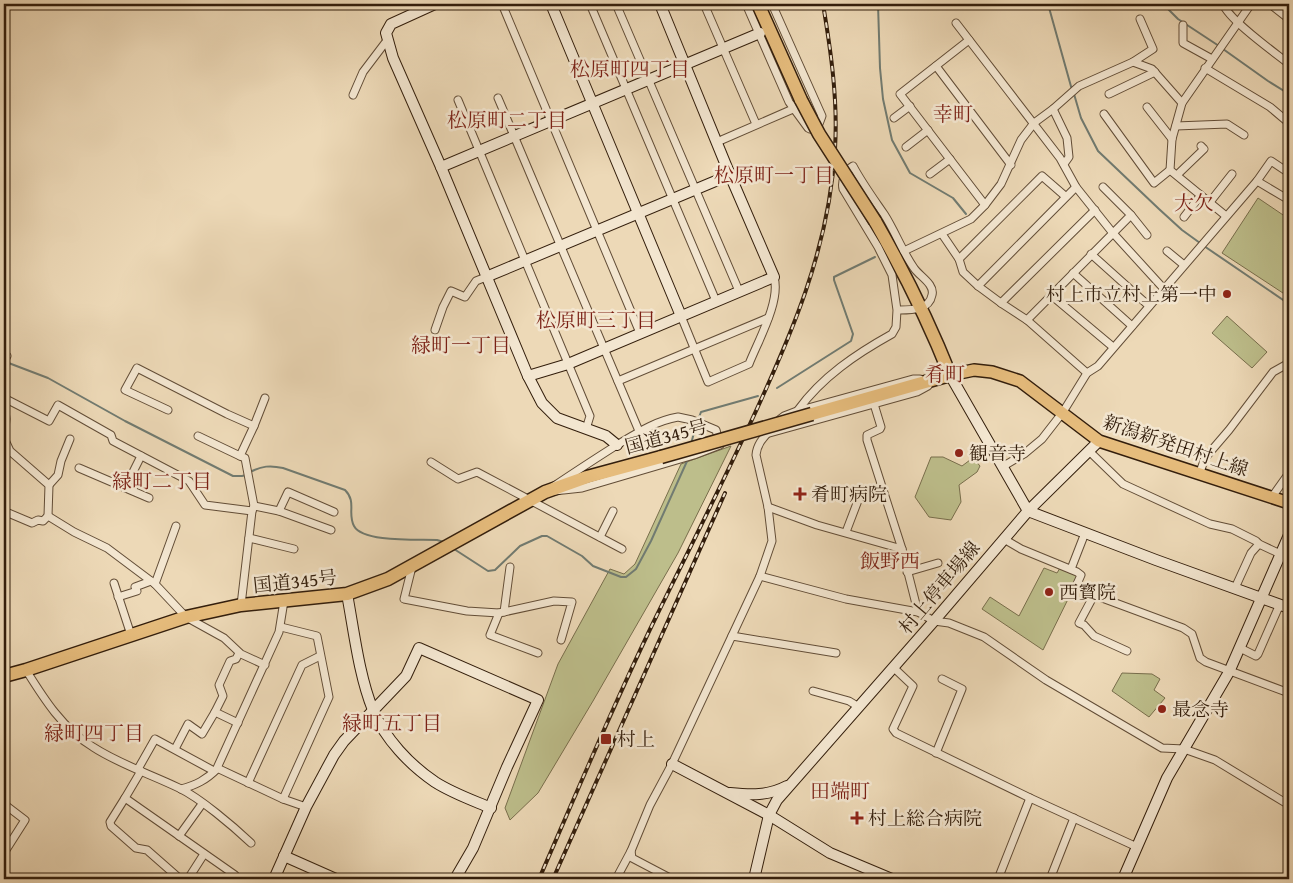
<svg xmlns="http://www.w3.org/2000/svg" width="1293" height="883" viewBox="0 0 1293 883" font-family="'Gentium Book Plus','Noto Serif JP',serif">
<rect width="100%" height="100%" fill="#edd9b7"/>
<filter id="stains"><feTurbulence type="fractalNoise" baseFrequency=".004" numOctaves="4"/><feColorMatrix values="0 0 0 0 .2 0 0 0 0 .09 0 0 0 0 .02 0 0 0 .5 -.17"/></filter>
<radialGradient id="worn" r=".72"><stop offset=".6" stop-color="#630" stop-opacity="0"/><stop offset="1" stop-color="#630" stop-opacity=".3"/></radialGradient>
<!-- green -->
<g fill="#bdbe8b" stroke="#786e4c">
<path d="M1258,198L1289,219V297L1222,253Z"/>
<path d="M1227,316L1267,352L1252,368L1212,333Z"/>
<path d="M731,446L678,553L593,701L538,793L510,820L505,808L558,664L610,569L624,574L635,564L681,464Z"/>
<path d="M931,457H943L962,466L970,460L974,459L980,466L977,472L959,485L961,502L951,520L929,517L915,497Z"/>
<path d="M1044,568L1057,573L1060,568L1078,575L1074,587L1043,650L982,609L990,597L1019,616Z"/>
<path d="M1122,673L1152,674L1160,679L1154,690L1165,698L1149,717L1112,691Z"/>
</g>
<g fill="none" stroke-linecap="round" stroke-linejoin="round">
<!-- stream -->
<g stroke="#717b71" stroke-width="2">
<path d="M878,4L880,68L883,99L892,140L910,173L953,198L966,214"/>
<path d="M1048,4L1072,90"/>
<path d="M1163,4L1178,19L1219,46"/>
<path d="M1223,49L1268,81L1289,94"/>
<path d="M1074,94L1081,118L1098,151L1159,209L1182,230L1200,243"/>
<path d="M1204,246L1289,304"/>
<path d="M6,362L48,378L125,421L233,476H242L246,475"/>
<path d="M777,388L851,341L853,334L834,280V277L875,257"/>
<path d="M698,420L701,412L758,396"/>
<path d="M691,444L696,425"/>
<path d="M250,472C262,466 270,465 283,468L345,490C357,502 347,513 354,526C363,543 420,539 437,540L444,542"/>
<path d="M454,549L488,571L495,570L520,546L542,536H547L582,556L593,566L621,577H626L636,569L651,541L688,459"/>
</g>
<defs>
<g id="street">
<path d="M502,4L640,333"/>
<path d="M590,4L716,301"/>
<path d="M616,4L739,291"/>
<path d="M704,4L756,124"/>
<path d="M746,4L789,102L808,128L810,129L819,124L822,116L772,4"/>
<path d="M1223,4C1229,20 1274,52 1289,64"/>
<path d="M1270,4L1289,19"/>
<path d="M1140,19L1153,49L1133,62L1152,69L1182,103"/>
<path d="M956,23L1060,158L1076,187L1112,232L1164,289"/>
<path d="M1183,25V43L1212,59"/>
<path d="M969,40L900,94L985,205"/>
<path d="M936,66L1011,165"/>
<path d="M1205,68L1270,107L1289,123"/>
<path d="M1109,94L1155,72"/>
<path d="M353,95L363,72L388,39"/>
<path d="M498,98L639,431"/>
<path d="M458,100L590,416L586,429"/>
<path d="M1147,107L1172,139"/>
<path d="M1053,109L1079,86L1133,62"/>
<path d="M1104,114L1154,183L1170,170"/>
<path d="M894,118L910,106"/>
<path d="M1176,126L1227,124L1244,135"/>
<path d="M717,142L793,109"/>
<path d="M906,147L928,130"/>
<path d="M930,174L950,159"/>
<path d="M1177,175L1204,149L1201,146"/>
<path d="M1257,181L1271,161L1289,173"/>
<path d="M1210,202L1232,174"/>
<path d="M1131,215L1147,235"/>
<path d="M1226,216L1170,170L1172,139L1182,103L1251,4"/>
<path d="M1184,217L1201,195"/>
<path d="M942,234L959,259L963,272L978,286L1001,303L1027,320L1087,373"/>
<path d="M904,251L971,219L985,205L1001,184L1021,140L1034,123L1053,109L1067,138L1069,157L1064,164"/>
<path d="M1167,251L1184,265"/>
<path d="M1091,254L1149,306"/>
<path d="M959,259L1042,176L1065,196"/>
<path d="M1073,273L1132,326"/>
<path d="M978,286L1076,187"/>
<path d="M1051,295L1113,347"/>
<path d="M1001,303L1095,210"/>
<path d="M681,316L708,382L749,364C758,341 781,301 774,277"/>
<path d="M1027,320L1131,215L1103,187"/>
<path d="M435,330L443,307L451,291L465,297L476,281L486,277"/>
<path d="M4,362L7,356"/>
<path d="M618,381L768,318"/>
<path d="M4,398L49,421L58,405L111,435L113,441L189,481L205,505L252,511L241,605"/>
<path d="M4,402L6,419L4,439"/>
<path d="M874,404L881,427L880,429L867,435V440L902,549L918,612"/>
<path d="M168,410L125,390L137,368L227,414L254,426L240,456L245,458L254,506L252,511"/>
<path d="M798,410C822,377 856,354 892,334L896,327L897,310L892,275L878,247L843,189C841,181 846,170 853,166C862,183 873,198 884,214C895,231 902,251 914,268C919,276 935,284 932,295C929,311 910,310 897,310"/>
<path d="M678,417L692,420L716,430L720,445L694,455L582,488L545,492C569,476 593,460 617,445C637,433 655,421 678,417Z"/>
<path d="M780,419L784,416L797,411L913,379H920"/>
<path d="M254,426L265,398"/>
<path d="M766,434L917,392L928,386"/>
<path d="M198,436L240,456"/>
<path d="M4,438L10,451L49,485L48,516"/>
<path d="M1089,451L1123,484L1210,524L1232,529L1256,541L1259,544L1289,558"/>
<path d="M431,462L458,479L477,472L622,549"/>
<path d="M1002,467L1024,454L1042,439L1063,412L1087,373L1098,366L1257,181L1289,200"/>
<path d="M79,468L149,498"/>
<path d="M1200,472L1205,458L1229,430L1273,372L1289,363"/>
<path d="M49,485L58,475L61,461L70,439"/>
<path d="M125,488L141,456"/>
<path d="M1272,497L1289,473"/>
<path d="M254,506L279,511L331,530"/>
<path d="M768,507L817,525L902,549"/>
<path d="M279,511L288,492L334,512"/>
<path d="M4,513L6,512L32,523L38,520L43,521L48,516L74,532L107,548L155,584L186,617L224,638L241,654L265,665"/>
<path d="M846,532L862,490"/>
<path d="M600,537L613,511"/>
<path d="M249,538L294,549"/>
<path d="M1004,539L1021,549L1077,572L1081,575L1077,584L1094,595L1183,628L1192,634L1200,658L1206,662L1289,693"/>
<path d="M412,567L404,599L467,611L499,613L554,601L572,602L561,640"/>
<path d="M1071,569L1085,533"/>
<path d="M907,572L938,563"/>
<path d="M760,576L846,599L918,612L934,621L949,623L984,637L1046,680L1162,748L1184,749L1215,760L1289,805"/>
<path d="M114,583L131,635"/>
<path d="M155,584L176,526"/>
<path d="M1235,588L1251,553L1259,544"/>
<path d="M1094,595L1079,623L1084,625L1094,636L1127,651"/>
<path d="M118,597L137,591L135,587L151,581"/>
<path d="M284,601L279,632L217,768L283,799L306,807"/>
<path d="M504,612L510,567"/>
<path d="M499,613L490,635L538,653"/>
<path d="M281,627L317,636L329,697L283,799"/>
<path d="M732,636L836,653"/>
<path d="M1240,648L1256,656L1258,654L1280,604"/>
<path d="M894,668L913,686L893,729L896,733L1030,798L1137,847"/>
<path d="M26,670C44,699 63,729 93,747C119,764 150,774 179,788C200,798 233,826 251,843"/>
<path d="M813,691L849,701L859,707"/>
<path d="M238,723L215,712L223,696L219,685L230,661L236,659L239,653"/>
<path d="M175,749L188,724L202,734L215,712"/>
<path d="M936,753L962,689L942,679"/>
<path d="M138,769L155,739L214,771"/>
<path d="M141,771L125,798L235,875"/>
<path d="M248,783L302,665L320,656"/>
<path d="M181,789C196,785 206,780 217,769"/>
<path d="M125,798L110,822L111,826L136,848L147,850L180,879"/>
<path d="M4,804L25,820L4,853"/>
<path d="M179,836L202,804"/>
<path d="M188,879L204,854"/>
<path d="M616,879L631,851"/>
<path d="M672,879L632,858L631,851L650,805L672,764L760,576L772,541L768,507L756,455C757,443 765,436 773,427"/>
<path d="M998,879L1030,798"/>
<path d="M1050,879L1074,818"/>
</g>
<g id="secondary">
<path d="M435,4L391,24L386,33L393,58L441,167L528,376L542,403L557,418L606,436L617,445"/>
<path d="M551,4L681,316"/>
<path d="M441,167L760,33"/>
<path d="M486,277L730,175"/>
<path d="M950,375L1028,511"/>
<path d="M528,376L568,364L774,277L730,175L660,4"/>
<path d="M1028,511L1156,560L1289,608"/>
<path d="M347,594C354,631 359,676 373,710C385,739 410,765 435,782C452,793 472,800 491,808"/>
<path d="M672,764L769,815L830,853L892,879"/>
<path d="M730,793C751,795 768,796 787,786"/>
<path d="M284,856L336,879"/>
<path d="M274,879L306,807L334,755L344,741L406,676L419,648L538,700L507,767L473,848L455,879"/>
<path d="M754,879L769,815L777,800L934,621L1028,511L1099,441"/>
<path d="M1123,879L1167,778L1229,672L1289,535"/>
</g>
<path id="primary" d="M950,375L974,370L992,372L1020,381L1099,441L1289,503"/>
<g id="highway">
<path d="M758,4L801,100"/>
<path d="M812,414L950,375C929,322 903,270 875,221"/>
<path d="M4,676L26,670L186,617L241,605L347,594L388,579L545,492L587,477L661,457"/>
</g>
</defs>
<!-- street casing -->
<use href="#street" stroke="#624d37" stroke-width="9"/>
<!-- secondary casing -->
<use href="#secondary" stroke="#331e0c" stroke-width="12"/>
<!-- primary casing -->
<use href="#primary" stroke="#331e0c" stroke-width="14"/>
<!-- highway casing -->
<use href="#highway" stroke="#331e0c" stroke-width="15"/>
<!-- street -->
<use href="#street" stroke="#f3e6d0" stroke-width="7"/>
<!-- secondary -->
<use href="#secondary" stroke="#f3e6d0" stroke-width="10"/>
<!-- primary -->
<use href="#primary" stroke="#e6bc7c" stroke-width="11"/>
<!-- highway -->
<use href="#highway" stroke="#e6bc7c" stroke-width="12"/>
<defs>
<g id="rail">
<path d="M539,879C577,792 614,703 656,617C687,554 719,490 749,426C791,336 829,250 835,149C838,100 831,52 823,4"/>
<path d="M553,879L725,493"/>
</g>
</defs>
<!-- rail casing -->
<use href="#rail" stroke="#331e0c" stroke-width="4"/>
<!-- rail -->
<use href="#rail" stroke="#f3e6d0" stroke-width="2" stroke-dasharray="5.5" stroke-linecap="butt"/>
<defs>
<g id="highway-bridge">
<path d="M801,100L819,134L875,221"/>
<path d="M661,457L812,414"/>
</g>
</defs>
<!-- highway-bridge casing -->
<use href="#highway-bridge" stroke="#331e0c" stroke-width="15" stroke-linecap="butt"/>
<!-- highway-bridge -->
<use href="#highway-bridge" stroke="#e6bc7c" stroke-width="12"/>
</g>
<!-- markers -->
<g fill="#8f2418" stroke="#f3e6d0" stroke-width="2">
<circle cx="1227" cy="294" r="5"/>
<circle cx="959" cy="453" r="5"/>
<path d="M797.5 486.5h5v5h5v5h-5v5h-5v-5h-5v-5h5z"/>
<circle cx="1049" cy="592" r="5"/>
<circle cx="1162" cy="709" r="5"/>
<rect x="600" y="733" width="12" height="12" rx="2.5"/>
<path d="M854.5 810.5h5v5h5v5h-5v5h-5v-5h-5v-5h5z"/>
</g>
<g text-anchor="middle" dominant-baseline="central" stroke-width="5" stroke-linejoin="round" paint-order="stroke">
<!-- poi labels -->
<g font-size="19" fill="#331e0c" stroke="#f3e6d0" text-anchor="start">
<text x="1217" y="294" text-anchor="end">村上市立村上第一中</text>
<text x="969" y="453">観音寺</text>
<text x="811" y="494">肴町病院</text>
<text x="1059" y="592">西寳院</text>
<text x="1172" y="709">最念寺</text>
<text x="617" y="739">村上</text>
<text x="868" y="818">村上総合病院</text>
</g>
<!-- street labels -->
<g font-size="19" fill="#331e0c" stroke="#f3e6d0">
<text transform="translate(666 436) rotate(-15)">国道345号</text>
<text transform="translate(1176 445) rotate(19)">新潟新発田村上線</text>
<text transform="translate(295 581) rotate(-6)">国道345号</text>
<text transform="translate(939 587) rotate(-50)">村上停車場線</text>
</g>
<!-- neighbourhood labels -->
<g font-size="20" fill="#7a1f14" stroke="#f3e6d0">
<text x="630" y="68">松原町四丁目</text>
<text x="953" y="113">幸町</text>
<text x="507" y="119">松原町二丁目</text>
<text x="774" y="174">松原町一丁目</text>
<text x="1194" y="202">大欠</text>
<text x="596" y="319">松原町三丁目</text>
<text x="461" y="344">緑町一丁目</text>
<text x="945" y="373">肴町</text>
<text x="162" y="480">緑町二丁目</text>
<text x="890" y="560">飯野西</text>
<text x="392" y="722">緑町五丁目</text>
<text x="94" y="732">緑町四丁目</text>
<text x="840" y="790">田端町</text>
</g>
</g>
<!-- margin -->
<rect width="1293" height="883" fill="none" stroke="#edd9b7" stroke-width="20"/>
<rect x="5" y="5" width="1283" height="873" fill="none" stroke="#331e0c" stroke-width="2.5"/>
<rect x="10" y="10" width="1273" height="863" fill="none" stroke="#331e0c"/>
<rect width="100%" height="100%" filter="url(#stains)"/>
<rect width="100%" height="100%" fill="url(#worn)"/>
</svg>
